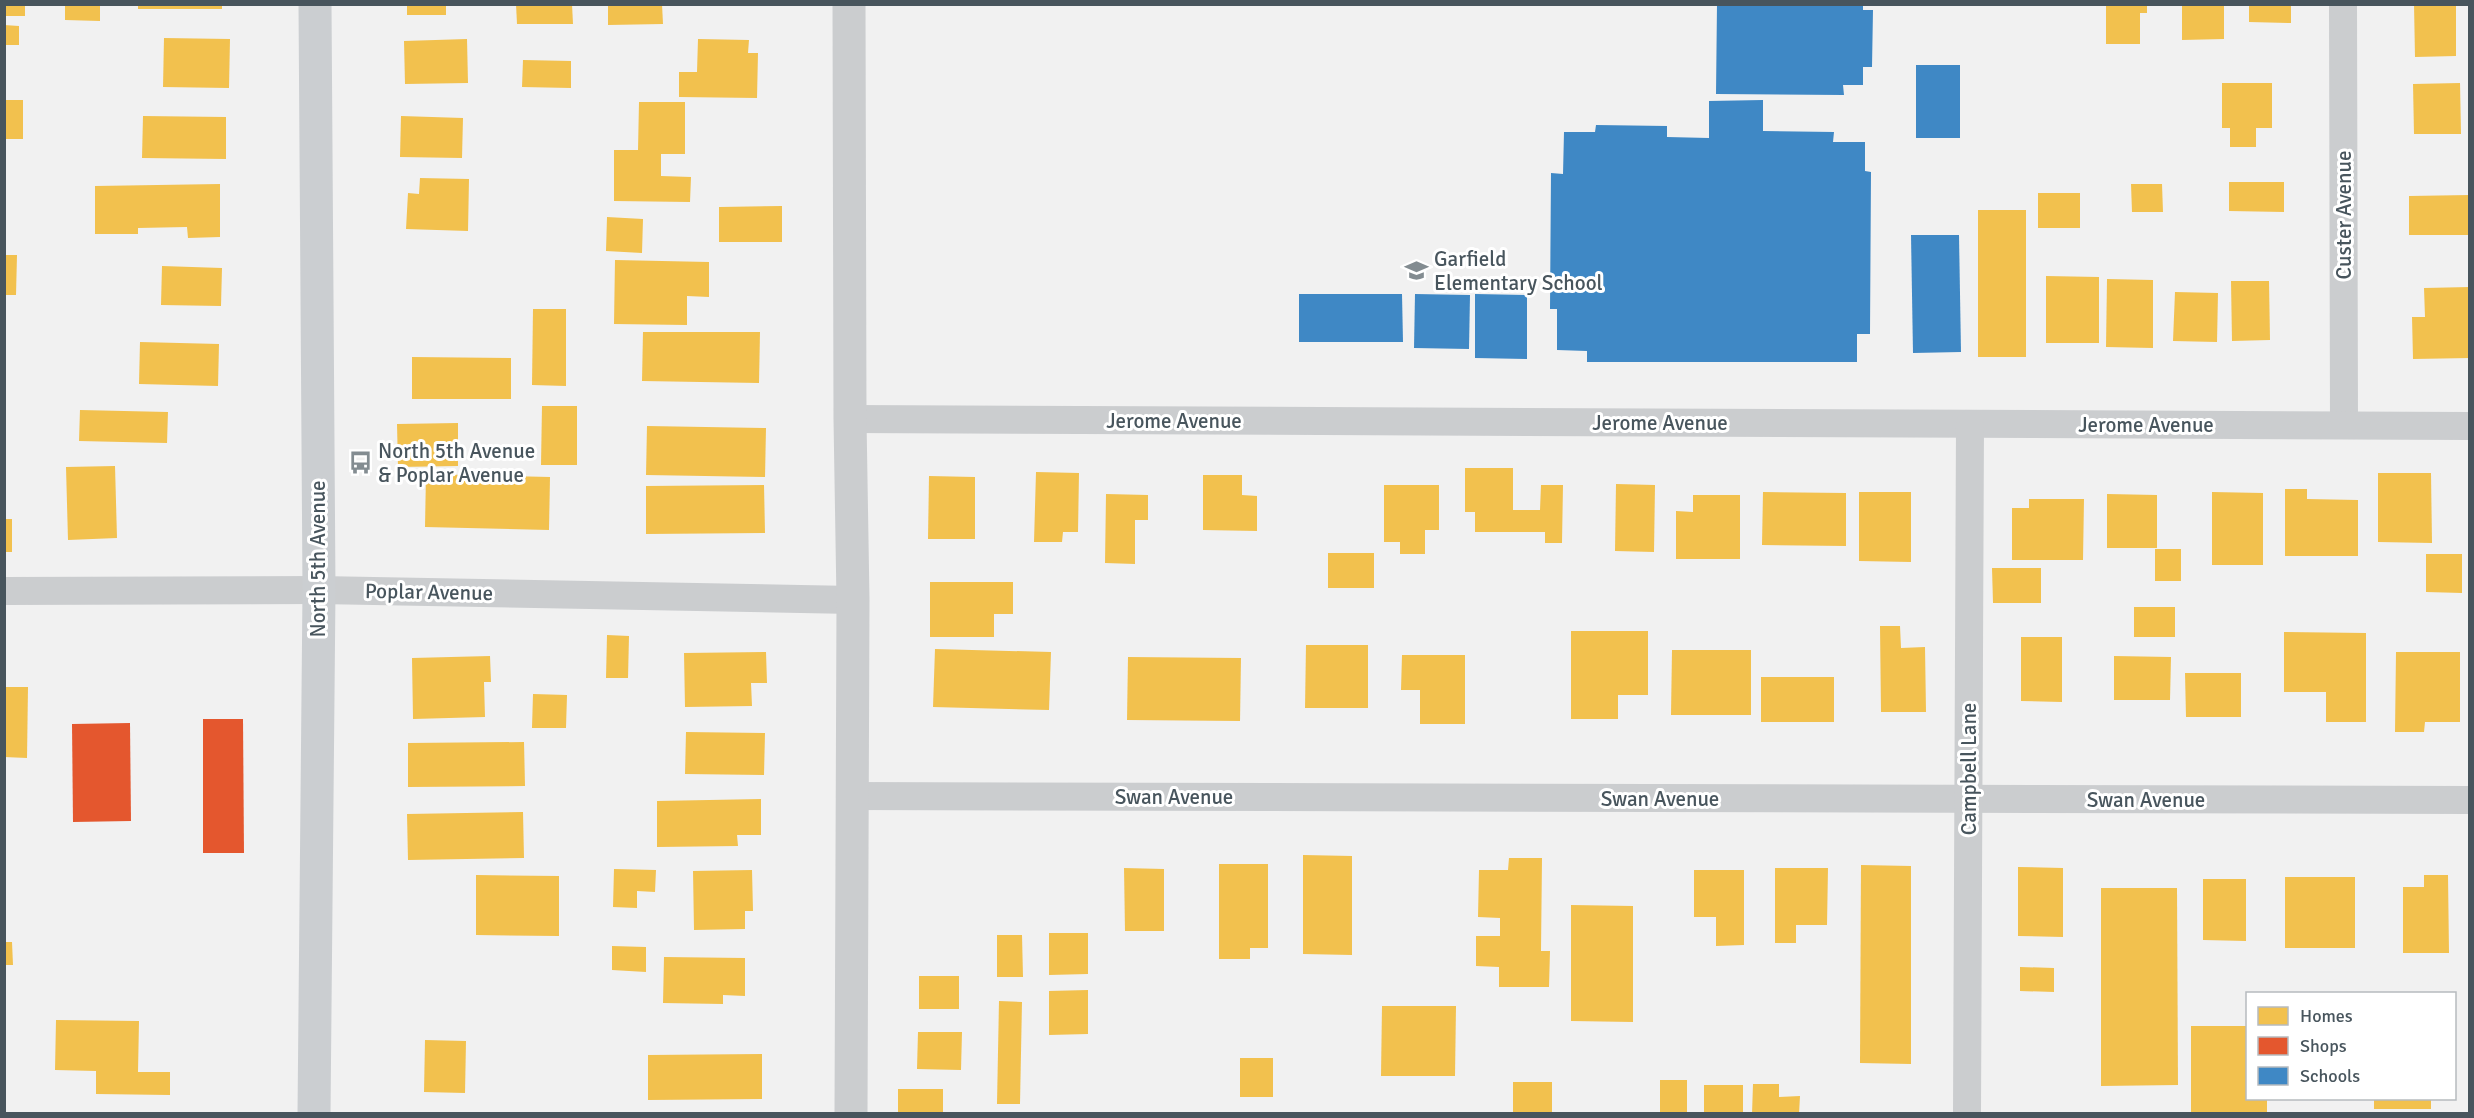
<svg xmlns="http://www.w3.org/2000/svg" width="2474" height="1118" viewBox="0 0 2474 1118" font-family="Signika,sans-serif">
<rect width="100%" height="100%" fill="#f1f1f1"/>
<!-- homes -->
<g fill="#f2c14e">
<rect x="4" y="4" width="21" height="12"/>
<path d="M65,4H100V21L65,20Z"/>
<rect x="138" y="4" width="84" height="5"/>
<rect x="407" y="4" width="39" height="11"/>
<path d="M516,4H572L573,24H517Z"/>
<path d="M608,4H662L663,24L608,25Z"/>
<path d="M2182,4H2224V39L2182,40Z"/>
<path d="M2249,4H2291V23L2249,22Z"/>
<path d="M2414,4H2456V56L2415,57Z"/>
<path d="M2106,5H2147V13H2140V44H2106Z"/>
<path d="M4,25L19,26V45H4Z"/>
<path d="M164,38L230,39L229,88L163,87Z"/>
<path d="M467,39L468,83L405,84L404,41Z"/>
<path d="M698,39L749,40L748,53H758L757,98L679,97V72H697Z"/>
<path d="M523,60L571,61V88L522,87Z"/>
<path d="M2222,83H2272V128H2256V147H2230V128H2222Z"/>
<path d="M2460,83L2461,134H2414L2413,84Z"/>
<rect x="4" y="100" width="19" height="39"/>
<path d="M639,102H685V154H661V176L691,177L690,202L614,201V150H638Z"/>
<path d="M143,116L226,117V159L142,158Z"/>
<path d="M401,116L463,118L462,158L400,157Z"/>
<path d="M420,178L469,179L468,231L406,229L408,193L419,194Z"/>
<path d="M2229,182H2284V212L2229,211Z"/>
<path d="M220,184V237L188,238L187,227L138,228V234H95V186Z"/>
<path d="M2131,184H2162L2163,212H2132Z"/>
<rect x="2038" y="193" width="42" height="35"/>
<path d="M2470,195V235H2409V196Z"/>
<path d="M782,206V242H719V207Z"/>
<rect x="1978" y="210" width="48" height="147"/>
<path d="M607,217L643,219L642,253L606,251Z"/>
<path d="M4,255H17L16,295H4Z"/>
<path d="M615,260L709,262V297L687,296V325L614,324Z"/>
<path d="M162,266L222,268L221,306L161,305Z"/>
<path d="M2046,276L2099,277V343H2046Z"/>
<path d="M2107,279L2153,280V348L2106,347Z"/>
<path d="M2231,281H2269L2270,340L2232,341Z"/>
<path d="M2470,287V358L2413,359L2412,317H2425L2424,288Z"/>
<path d="M2175,292L2218,293L2217,342L2173,341Z"/>
<path d="M533,309H566V386L532,385Z"/>
<path d="M643,332H760L759,383L642,381Z"/>
<path d="M140,342L219,344L218,386L139,384Z"/>
<path d="M412,357L511,358V399H412Z"/>
<path d="M542,406H577V465H541Z"/>
<path d="M80,410L168,412L167,443L79,441Z"/>
<path d="M458,423V466L398,467L397,424Z"/>
<path d="M647,426L766,428L765,477L646,475Z"/>
<path d="M115,466L117,538L68,540L66,467Z"/>
<path d="M1465,468H1513V510H1540L1541,485H1563L1562,543H1545V532H1475V512H1465Z"/>
<path d="M1036,472L1079,473L1078,532H1063L1062,542H1034Z"/>
<path d="M2378,473H2431L2432,543L2378,542Z"/>
<path d="M426,474L550,477L549,530L425,527Z"/>
<path d="M1203,475H1242V495L1257,496V531L1203,530Z"/>
<path d="M929,476L975,477V539H928Z"/>
<path d="M1616,484L1655,485L1654,552L1615,551Z"/>
<path d="M764,485L765,533L646,534V486Z"/>
<path d="M1384,485H1439V530H1425V554H1400V542H1384Z"/>
<path d="M2285,489H2307V499L2358,500V556H2285Z"/>
<path d="M1763,492L1846,493V546L1762,545Z"/>
<path d="M1859,492H1911V562L1859,561Z"/>
<path d="M2212,492L2263,493V565H2212Z"/>
<path d="M1106,494L1148,495V520H1135V564L1105,563Z"/>
<path d="M2107,494L2157,495V548H2107Z"/>
<path d="M1693,495H1740V559H1676V511L1693,512Z"/>
<path d="M2029,499H2084L2083,560H2012V508H2029Z"/>
<rect x="4" y="519" width="8" height="33"/>
<rect x="2155" y="549" width="26" height="32"/>
<rect x="1328" y="553" width="46" height="35"/>
<path d="M2426,554H2462V593L2426,592Z"/>
<path d="M1992,568H2041V603H1993Z"/>
<path d="M930,582H1013V614H994V637H930Z"/>
<rect x="2134" y="607" width="41" height="30"/>
<path d="M1880,626H1900L1901,648L1925,647L1926,712H1881Z"/>
<path d="M1571,631H1648V695H1618V719H1571Z"/>
<path d="M2284,632L2366,633V722H2326V692H2284Z"/>
<path d="M607,635L629,636L628,678H606Z"/>
<path d="M2021,637H2062V702L2021,701Z"/>
<path d="M1306,645H1368V708H1305Z"/>
<path d="M935,649L1051,652L1049,710L933,707Z"/>
<path d="M1672,650H1751V715H1671Z"/>
<path d="M766,652L767,683H751L752,706L685,707L684,653Z"/>
<path d="M2396,652H2460V722H2425L2424,732H2395Z"/>
<path d="M1402,655H1465V724H1420V690H1401Z"/>
<path d="M490,656L491,682H484L485,717L413,719L412,658Z"/>
<path d="M2114,656L2171,657L2170,700H2114Z"/>
<path d="M1128,657L1241,658L1240,721L1127,720Z"/>
<path d="M2185,673H2241V717H2186Z"/>
<rect x="1761" y="677" width="73" height="45"/>
<path d="M4,687H28L27,758L4,757Z"/>
<path d="M533,694L567,695L566,728H532Z"/>
<path d="M686,732L765,733L764,775L685,774Z"/>
<path d="M524,742L525,786L408,787V743Z"/>
<path d="M761,799V835H737L738,846L657,847V801Z"/>
<path d="M523,812L524,858L408,860L407,814Z"/>
<path d="M1303,855L1352,856V955L1303,954Z"/>
<path d="M1509,858H1542L1541,951H1550L1549,987H1499V967L1476,966V936H1500V918L1478,917L1479,870H1508Z"/>
<path d="M1219,864H1268V948H1250V959H1219Z"/>
<path d="M1861,865L1911,866V1064L1860,1063Z"/>
<path d="M2018,867L2063,868V937L2018,936Z"/>
<path d="M1124,868L1164,869V931H1125Z"/>
<path d="M1775,868H1828L1827,925H1796V943H1775Z"/>
<path d="M614,869L656,870L655,892L637,891V908L613,907Z"/>
<path d="M752,870L753,911H745V929L694,930L693,871Z"/>
<path d="M1694,870H1744V945L1716,946V917H1694Z"/>
<path d="M476,875L559,876V936L476,935Z"/>
<path d="M2424,875H2448L2449,953H2403V887H2424Z"/>
<rect x="2285" y="877" width="70" height="71"/>
<path d="M2203,879H2246V941L2203,940Z"/>
<path d="M2101,888H2177L2178,1085L2101,1086Z"/>
<path d="M1571,905L1633,906V1022L1571,1021Z"/>
<path d="M1049,933H1088V974L1049,975Z"/>
<path d="M997,935H1022L1023,977H997Z"/>
<path d="M4,942H12L13,965H4Z"/>
<path d="M612,946L646,947V972L612,970Z"/>
<path d="M664,957L745,958V996L723,995V1004L663,1003Z"/>
<path d="M2020,967L2054,968V992L2020,991Z"/>
<rect x="919" y="976" width="40" height="33"/>
<path d="M1088,990V1034L1049,1035V991Z"/>
<path d="M999,1001L1022,1002L1020,1104H997Z"/>
<path d="M1382,1006H1456L1455,1076H1381Z"/>
<path d="M56,1020L139,1021L138,1072H170V1095L96,1094V1071L55,1070Z"/>
<path d="M2191,1026H2248V1098H2267V1114H2191Z"/>
<path d="M918,1032H962L961,1070L917,1069Z"/>
<path d="M425,1040L466,1041L465,1093L424,1092Z"/>
<path d="M762,1054V1099L648,1100V1055Z"/>
<rect x="1240" y="1058" width="33" height="39"/>
<rect x="1660" y="1080" width="27" height="34"/>
<rect x="1513" y="1082" width="39" height="32"/>
<path d="M1753,1084H1779V1097L1800,1096L1799,1114H1752Z"/>
<rect x="1704" y="1085" width="39" height="29"/>
<rect x="898" y="1089" width="45" height="25"/>
<rect x="2374" y="1098" width="57" height="11"/>
</g>
<!-- shops -->
<g fill="#e4572e">
<path d="M203,719H243L244,853H203Z"/>
<path d="M130,723L131,821L73,822L72,724Z"/>
</g>
<!-- schools -->
<g fill="#3f88c5">
<path d="M1717,4H1863V10H1873L1872,67H1863V85H1843L1844,95L1716,94Z"/>
<rect x="1916" y="65" width="44" height="73"/>
<path d="M1763,100V131L1834,132L1833,142H1865V171L1871,172L1870,334H1857V362H1587V351L1557,350V309H1550L1551,173L1563,174L1564,132H1595L1596,125L1667,126V137L1709,138V101Z"/>
<path d="M1911,235H1959L1961,352L1913,353Z"/>
<path d="M1299,294H1402L1403,342H1299Z"/>
<path d="M1415,294L1470,295L1469,349L1414,348Z"/>
<path d="M1475,294L1527,295V359L1475,358Z"/>
</g>
<g fill="none" stroke-linecap="round" stroke-linejoin="round">
<!-- minor -->
<g stroke="#cbcdcf" stroke-width="28">
<path d="M2343,4L2344,425"/>
<path d="M850,419L2470,426"/>
<path d="M4,591L319,590L853,600"/>
<path d="M851,796L2470,800"/>
<path d="M1967,1114L1970,424"/>
</g>
<!-- tertiary -->
<path stroke="#cbcdcf" stroke-width="33" d="M849,4L850,419L853,600L851,1114"/>
<!-- secondary -->
<path stroke="#cbced1" stroke-width="33" d="M314,1114L319,590L315,4"/>
</g>
<!-- icons -->
<defs>
<symbol id="school-bare" viewBox="-9 -9 18 18"><path d="M0-5L7-2L0 1L-7-2ZM-4 1L0 2.5L4 1V4Q0 6-4 4Z" fill="#838c91" stroke="#fff" stroke-width="2.5" paint-order="stroke"/></symbol>
<symbol id="bus-bare" viewBox="-9 -9 18 18"><path d="M-5-6H5V4H4V6H2V4H-2V6H-4V4H-5ZM-3.5-4V0h7V-4ZM-3.5 1.2v1.5H-2V1.2ZM2 1.2v1.5H3.5V1.2Z" fill="#838c91" stroke="#fff" stroke-width="2.5" paint-order="stroke"/></symbol>
</defs>
<g fill-rule="evenodd">
<use href="#school-bare" x="1400" y="254" width="33" height="33"/>
<use href="#bus-bare" x="344" y="446" width="33" height="33"/>
</g>
<g text-anchor="middle" dominant-baseline="central" stroke-width="6" stroke-linejoin="round" paint-order="stroke">
<!-- street labels -->
<g font-size="21" fill="#48555d" stroke="#fff">
<text transform="translate(2344 215) rotate(-90)">Custer Avenue</text>
<text x="1174" y="421">Jerome Avenue</text>
<text x="1660" y="423">Jerome Avenue</text>
<text x="2146" y="425">Jerome Avenue</text>
<text transform="translate(318 559) rotate(-90)">North 5th Avenue</text>
<text transform="translate(429 592) rotate(1)">Poplar Avenue</text>
<text transform="translate(1969 769) rotate(-90)">Campbell Lane</text>
<text x="1174" y="797">Swan Avenue</text>
<text x="1660" y="799">Swan Avenue</text>
<text x="2146" y="800">Swan Avenue</text>
</g>
<!-- poi labels -->
<g font-size="21" fill="#48555d" stroke="#fff" text-anchor="start">
<text x="1434" y="259">Garfield<tspan x="1434" dy="24">Elementary School</tspan></text>
<text x="378" y="451">North 5th Avenue<tspan x="378" dy="24">&amp; Poplar Avenue</tspan></text>
</g>
</g>
<!-- border -->
<rect width="2474" height="1118" fill="none" stroke="#48555d" stroke-width="12"/>
<!-- legend -->
<rect x="2246" y="992" width="210" height="108" fill="#ffffff" stroke="#b6bbbe" stroke-width="1.5"/>
<rect x="2258" y="1007" width="30" height="18" fill="#f2c14e" stroke="#b6bbbe" stroke-width="1.5"/>
<text x="2300" y="1022" font-size="18" fill="#48555d">Homes</text>
<rect x="2258" y="1037" width="30" height="18" fill="#e4572e" stroke="#b6bbbe" stroke-width="1.5"/>
<text x="2300" y="1052" font-size="18" fill="#48555d">Shops</text>
<rect x="2258" y="1067" width="30" height="18" fill="#3f88c5" stroke="#b6bbbe" stroke-width="1.5"/>
<text x="2300" y="1082" font-size="18" fill="#48555d">Schools</text>
</svg>
